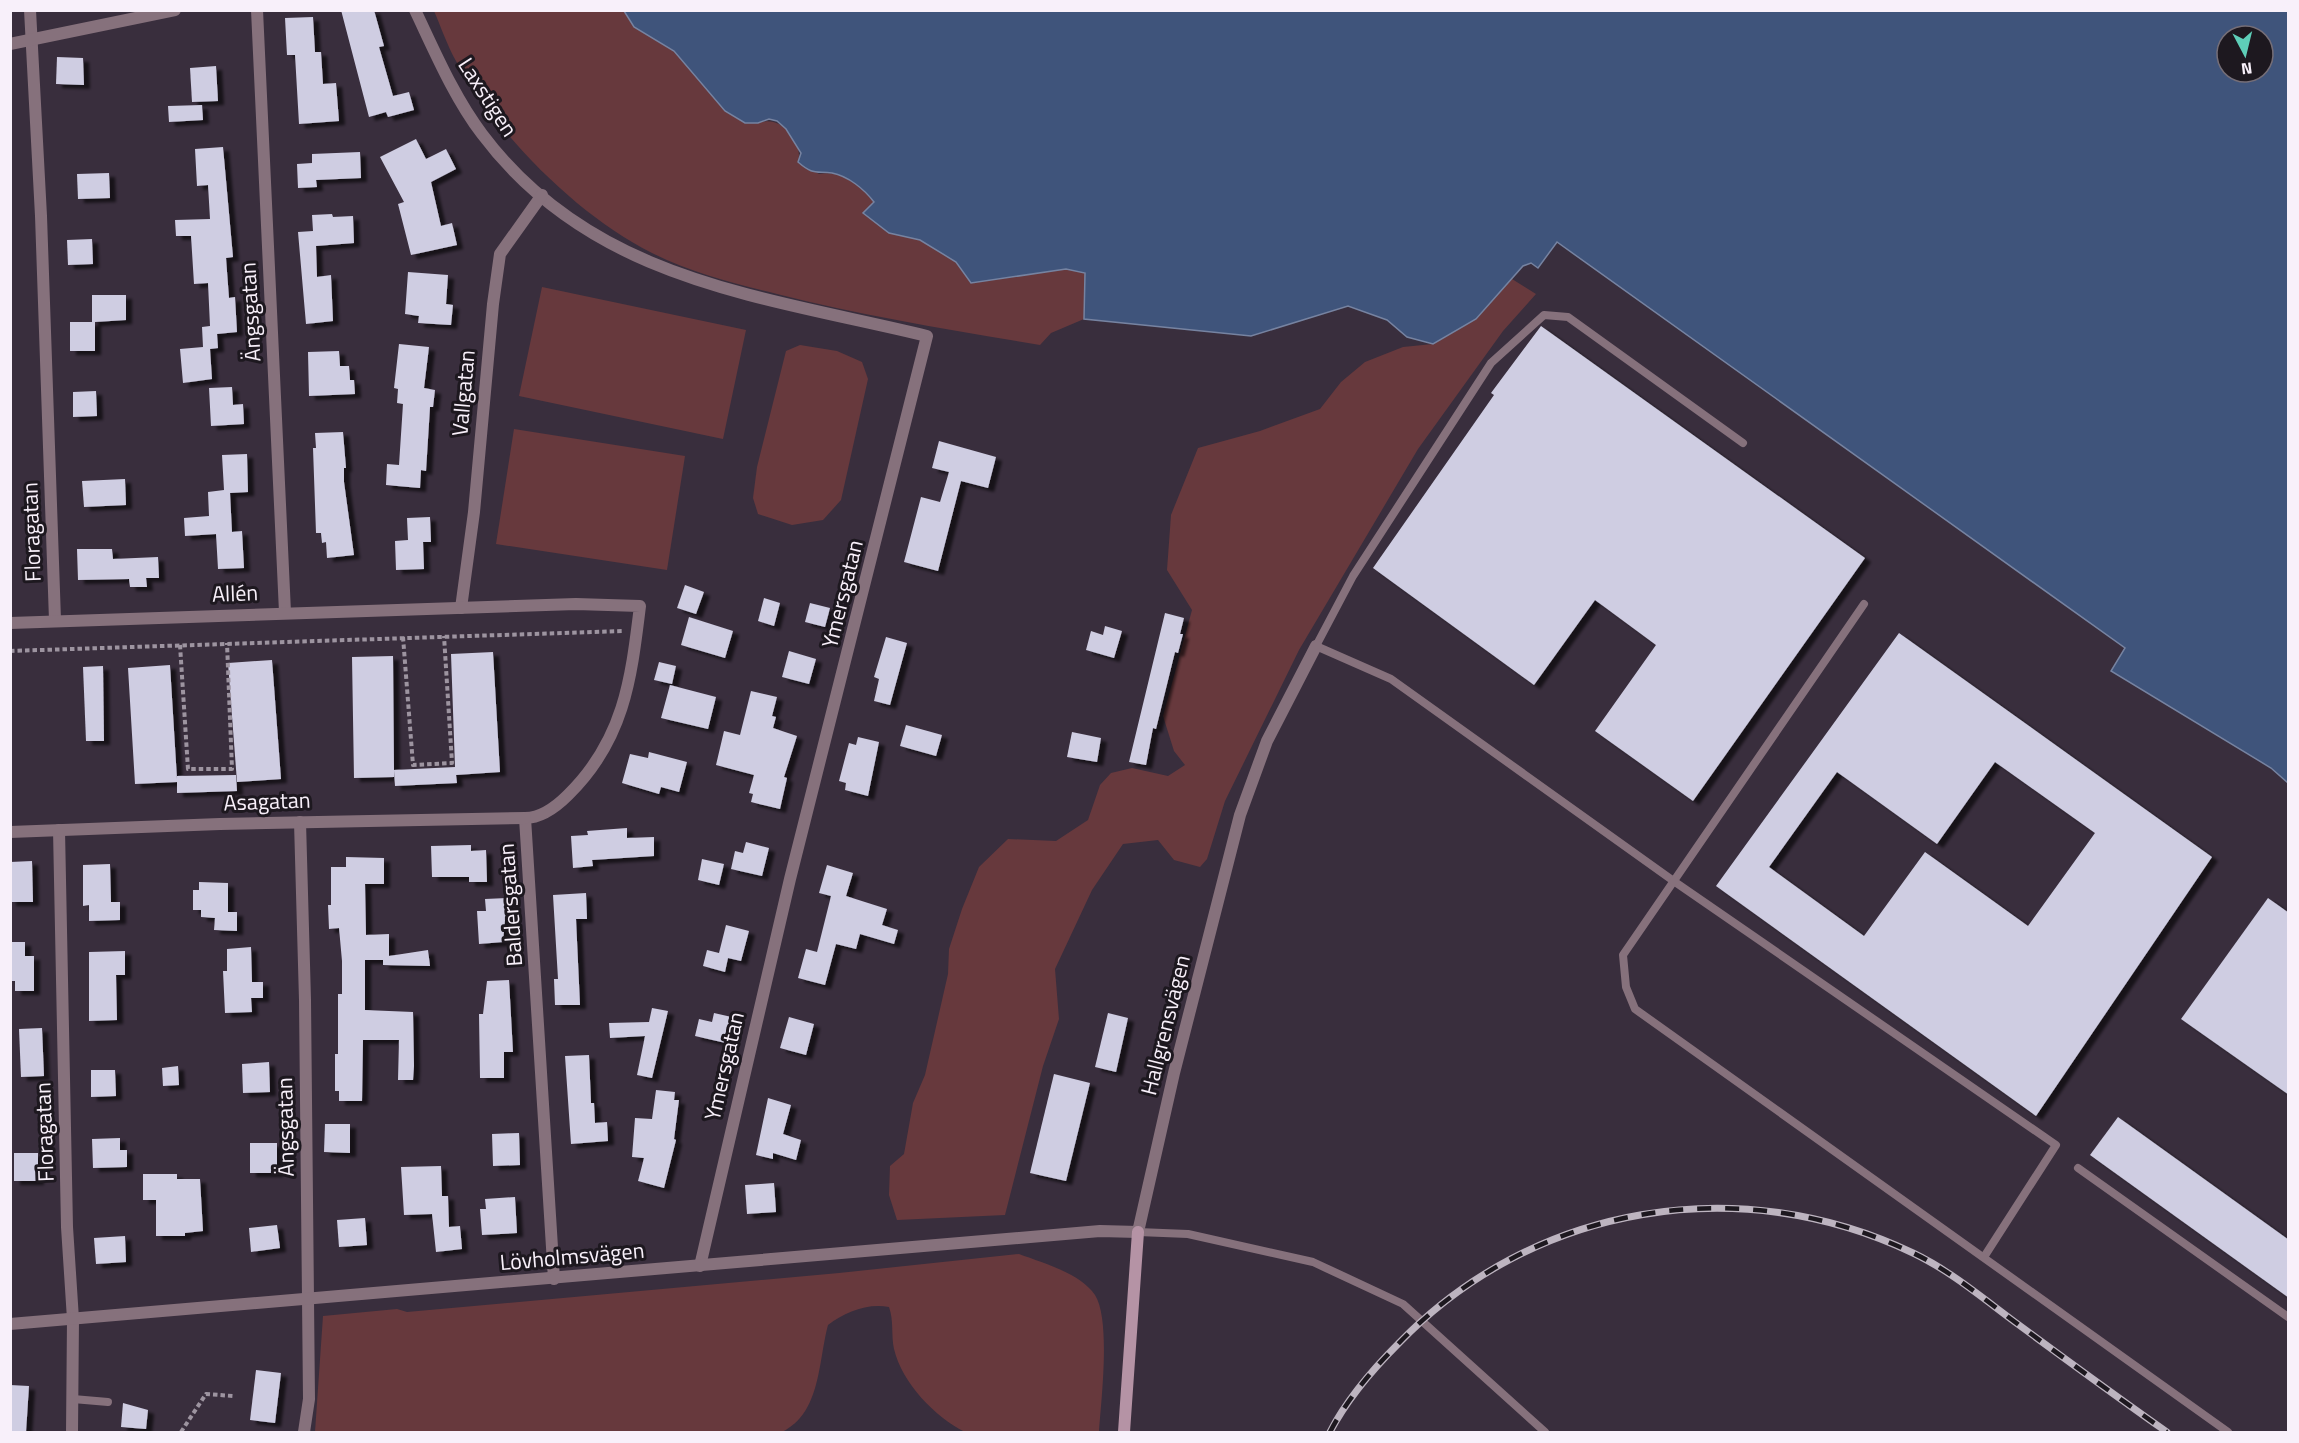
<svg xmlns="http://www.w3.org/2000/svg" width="2299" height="1443" viewBox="0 0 2299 1443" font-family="'Titillium Web',sans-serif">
<defs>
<filter id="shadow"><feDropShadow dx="6" dy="4" stdDeviation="1.5" flood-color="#0009"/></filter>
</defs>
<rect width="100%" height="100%" fill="#392e3d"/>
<!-- green -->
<g fill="#67393d">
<path d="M434,11H624L634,27L674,51L725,111L758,123C781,114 804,142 798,162L819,174C842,170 860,185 874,202L863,213L889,233L920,240L957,262L971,283L1067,269L1085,273L1084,319L1051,333L1040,345C952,330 863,316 777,294C735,284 690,272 652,253C576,215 497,134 456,61C447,45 441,27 434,11Z"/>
<path d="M1512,279L1536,294L1503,331L1418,449L1299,650L1225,801L1207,859L1200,867L1174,860L1158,840L1123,844L1092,890L1055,969L1059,1019L1043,1066L1005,1215L897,1220L889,1195L890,1166L904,1154L913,1103L925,1075L948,974L949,949L962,909L979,867L1008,839L1056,841L1088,820L1100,785L1111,773L1132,768L1168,776L1185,765L1174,751L1163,716L1192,610L1167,570L1171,515L1198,448L1260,431L1320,409L1341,382L1365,362L1403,347L1433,344L1476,319Z"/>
<path d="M542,287L746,330L723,439L519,396Z"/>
<path d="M800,345L837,351L862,362L868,379L841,500L823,520L792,525L758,514L753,498L757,467L786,351Z"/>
<path d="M514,429L685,456L667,570L496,544Z"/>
<path d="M1019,1254C1043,1263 1080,1273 1095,1295C1111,1320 1101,1402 1099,1432H965C935,1417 902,1383 894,1349C891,1335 894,1321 889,1307C867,1303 845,1312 828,1325C818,1362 821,1413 782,1432H315L323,1316L397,1309L407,1312L839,1273Z"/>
</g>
<!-- water -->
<path fill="#3f547b" stroke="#7683a1" stroke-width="1.5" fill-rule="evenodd" d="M624,11H2288V783L2271,768L2111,671L2125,648L1557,242L1538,268L1531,263L1523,266L1476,319L1433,344L1407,337L1387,320L1348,306L1251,336L1084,319L1085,273L1066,269L971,283L956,262L920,240L889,233L863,213L874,202C864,189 848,176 832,173C815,171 813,175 798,162L801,153L786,129L777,121L769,119L758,123H745L725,111L674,51L634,27ZM2227,36H2263V72H2227Z"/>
<!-- building -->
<g fill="#cfcde2" fill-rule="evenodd" filter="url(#shadow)">
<path d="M341,10H374L384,46L379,47L393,96L409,92L414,110L388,117L386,112L369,117Z"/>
<path d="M313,17L315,52H321L323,84L336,83L339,121L299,124L295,55H287L285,18Z"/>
<path d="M57,57L83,58L84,85L56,84Z"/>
<path d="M216,66L218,101L192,102L190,68Z"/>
<path d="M202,105L203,120L169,122L168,106Z"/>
<path d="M416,139L426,159L446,149L456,169L431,182L441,226L452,223L457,245L411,255L398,204L404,202L380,157Z"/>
<path d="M223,147L233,257L226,258L229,298L235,297L237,332L217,334L218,348L210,349L212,379L183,383L180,349L203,347L202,327L210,326L208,283L194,284L191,236H176L175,220L210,219L208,185L197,186L195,149Z"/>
<path d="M360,152L361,178L316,180L317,187L298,188L297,164L312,163V154Z"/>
<path d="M109,173L110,198L78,199L77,174Z"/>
<path d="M332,214L333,217L353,216L354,243L316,246L317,277L331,275L333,321L306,324L298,232L313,231L312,215Z"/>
<path d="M92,239L93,264L68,265L67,240Z"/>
<path d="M408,272L448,275L446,304L453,305L451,325L418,323L419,316L405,314Z"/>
<path d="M92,295H126V320L95,322V351H70V322H92Z"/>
<path d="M1541,326L1865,558L1693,801L1595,731L1656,645L1595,600L1534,685L1373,568L1494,395L1491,393Z"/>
<path d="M399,344L429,347L424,388L435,390L433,407H430L426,471L421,470L420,488L386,485L387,464L399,465L403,404L397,403L398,389L394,388Z"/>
<path d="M339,351L340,366H349L350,380H354L355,394L309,396L308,352Z"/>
<path d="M232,387L233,405L243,404L244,424L211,426L209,388Z"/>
<path d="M96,391L97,416L73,417V392Z"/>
<path d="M343,432L346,468H344V482L354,555L327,558L326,542L322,543L321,533H316L313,448H316L315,433Z"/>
<path d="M939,441L996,457L988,488L961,481L938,571L904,562L921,497L940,502L949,472L932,468Z"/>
<path d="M247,454L248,492L230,493L232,532L242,531L244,568L218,569L216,534L185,536L184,518L209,516L208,492L224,490L222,455Z"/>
<path d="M125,479L126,505L84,507L82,481Z"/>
<path d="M430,517L431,542H423L424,569L396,570L395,541L408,540L407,518Z"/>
<path d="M77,549H112L113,559L158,557L159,578H146L147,587H130L129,579L78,580Z"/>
<path d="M685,585L704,592L696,614L677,608Z"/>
<path d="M764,598L780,603L774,626L758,621Z"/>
<path d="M810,603L830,608L825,627L805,622Z"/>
<path d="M1165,613L1184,618L1180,634H1183L1178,653L1175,652L1156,729L1153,728L1146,765L1129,762Z"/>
<path d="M689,617L733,631L725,658L681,645Z"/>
<path d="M1105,626L1122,631L1114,658L1086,650L1091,631L1103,635Z"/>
<path d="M1899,633L2212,857L2036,1116L1716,886ZM1995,762L2095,833L2028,926L1925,852L1864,936L1769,867L1837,772L1937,844Z"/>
<path d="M886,637L907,643L890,705L874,701L879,679L874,677Z"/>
<path d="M789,651L816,659L809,684L782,677Z"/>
<path d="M493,652L500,772L456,775L457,783L395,786L394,770V777L354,778L352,657L393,656L394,770L455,767L451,654Z"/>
<path d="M272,660L281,779L237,782L228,663Z"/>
<path d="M659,662L676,666L672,684L654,680Z"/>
<path d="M170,665L177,779V776L236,775L237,791L177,793V782L135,784L128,668Z"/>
<path d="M103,666L104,741H86L83,667Z"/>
<path d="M670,685L716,697L708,729L661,718Z"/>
<path d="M751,691L777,697L772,716L776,717L773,728L797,736L784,777L787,778L780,809L751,802L753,794L749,793L754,775L716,765L724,731L740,735Z"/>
<path d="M906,725L942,735L936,756L900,746Z"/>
<path d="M1072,732L1101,738L1097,762L1067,757Z"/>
<path d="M858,737L879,742L868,796L845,790L846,783L839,781L849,743L856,745Z"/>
<path d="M649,752L687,762L679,792L661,787L659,794L622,783L630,754L648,758Z"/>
<path d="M627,828V838L654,837V856L592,860L593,866L573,868L571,836L588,835L587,831Z"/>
<path d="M746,842L769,848L762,876L731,869L735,851L743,853Z"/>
<path d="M471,845V851L486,850L487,882H469V877H432L431,846Z"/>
<path d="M346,857L384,858V884H365L366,935L389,934V956L428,950L430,966L383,965V960H365V1010L413,1012L414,1066L413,1080H398L399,1040H363L362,1101H339V1091H335V1054H338V994H342V961L339,928L329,929L328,905H331V867H346Z"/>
<path d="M702,859L724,864L719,885L698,880Z"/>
<path d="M32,861L33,902H10V862Z"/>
<path d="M110,864L111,902H120V920L89,921V905L83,906V865Z"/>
<path d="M827,865L853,873L846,896L887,909L882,925L898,930L894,944L860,934L856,949L836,944L825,985L798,978L806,949L817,952L831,896L819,893Z"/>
<path d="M199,882L228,883V912H237V931L214,930L215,918L201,917V910H193V890H199Z"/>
<path d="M586,893L587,919H576L580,1005H555L554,979H558L553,895Z"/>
<path d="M507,898L503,942L479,944L477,911H486L485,899Z"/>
<path d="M2268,898L2289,913V1095L2181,1019Z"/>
<path d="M726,925L749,931L741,961L728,958L725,972L703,966L707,950L719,953Z"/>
<path d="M10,942H25V956H34V991H15V981H10Z"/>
<path d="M251,947L252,982H263V998H251L252,1012L225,1013L223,971H227V949Z"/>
<path d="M125,951V975H116L117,1020L89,1021V952Z"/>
<path d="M509,980L513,1052H504V1078H480L479,1014H483L487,981Z"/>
<path d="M652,1008L668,1011L652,1078L637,1075L645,1036L610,1038L609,1023L649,1022Z"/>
<path d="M714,1013L736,1018L730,1044L695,1036L699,1019L712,1022Z"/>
<path d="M1108,1013L1128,1018L1116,1072L1095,1067Z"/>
<path d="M789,1017L814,1024L806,1055L780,1048Z"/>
<path d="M42,1028L44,1076L21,1077L19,1029Z"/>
<path d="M589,1055L591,1103H594L595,1123L607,1122L608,1141L571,1144L565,1056Z"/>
<path d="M269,1062L270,1092L243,1093L242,1064Z"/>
<path d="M178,1066L179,1085L163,1086L162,1068Z"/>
<path d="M91,1070H115L116,1096L91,1097Z"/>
<path d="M1054,1074L1090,1083L1066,1181L1030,1173Z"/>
<path d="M656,1090L675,1092L674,1100H679L674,1139L676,1140L664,1188L638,1181L644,1158L632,1157L635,1118L652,1119Z"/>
<path d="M768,1098L791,1105L783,1134L801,1140L796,1160L773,1153V1159L756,1155Z"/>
<path d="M2118,1117L2289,1240V1298L2090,1155Z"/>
<path d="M325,1124H350V1153L324,1152Z"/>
<path d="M519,1133L520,1165L493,1166L492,1134Z"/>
<path d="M120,1138V1150H127V1167L93,1168L92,1139Z"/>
<rect x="250" y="1143" width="27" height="30"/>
<rect x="14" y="1153" width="24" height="28"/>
<path d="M441,1166L442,1196H448L449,1227L460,1226L462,1249L436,1252L432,1214L404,1215L401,1167Z"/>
<path d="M143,1174H177V1179H200L203,1231L185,1233V1236H156V1200H143Z"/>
<path d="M774,1183L776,1212L747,1214L745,1185Z"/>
<path d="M515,1197L517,1233L482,1235L480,1209H486L485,1199Z"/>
<path d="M365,1218L367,1245L339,1247L337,1220Z"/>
<path d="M277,1225L280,1248L251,1252L249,1228Z"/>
<path d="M125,1236L126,1262L96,1264L94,1238Z"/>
<path d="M256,1370L281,1373L275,1423L250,1420Z"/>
<path d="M10,1385L29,1386L26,1432H10Z"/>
<path d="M123,1403L148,1410L146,1429L121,1427Z"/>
</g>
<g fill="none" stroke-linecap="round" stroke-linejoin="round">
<!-- path -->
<g stroke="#9d94a0" stroke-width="4" stroke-dasharray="4.5 3" stroke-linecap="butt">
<path d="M403,637L413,765L452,763L444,636"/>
<path d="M180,645L188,769H232L227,643"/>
<path d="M10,651L624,631"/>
<path d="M181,1432L206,1394L233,1396"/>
</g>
<!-- lane -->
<g stroke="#86717c" stroke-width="8">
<path d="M1743,443L1568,317L1544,315L1491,363L1353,576L1316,646L1391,679L1675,882L2056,1145L1984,1257"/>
<path d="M1864,604L1623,955L1626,987L1635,1009L2228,1432"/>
<path d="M2078,1168L2288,1317"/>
<path d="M1138,1232L1188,1234L1313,1262L1403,1304L1545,1432"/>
<path d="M73,1399L108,1402"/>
</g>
<!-- street -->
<g stroke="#86717c" stroke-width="12">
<path d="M30,10L41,216L55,620"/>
<path d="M257,10L285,612"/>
<path d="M415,10C435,52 454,97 482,134C592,281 762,296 927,336L790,879L700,1266"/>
<path d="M10,44L175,10"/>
<path d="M461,608L474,512L493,304L500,254L542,195"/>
<path d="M10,623L576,604L640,606C631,680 624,740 568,795C557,806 541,818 525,818L554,1279"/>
<path d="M300,822L305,1000L309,1399L304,1432"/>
<path d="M59,830L67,1227L73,1319L72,1432"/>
<path d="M10,832L220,824L525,818"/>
<path d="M10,1324L1100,1231L1138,1232L1174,1073L1240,815L1267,741L1316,646"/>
</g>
<!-- secondary -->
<path stroke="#b593a5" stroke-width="12" d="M1124,1432L1138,1232"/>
<defs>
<path id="rail" d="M1330,1432C1347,1399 1373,1369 1399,1343C1533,1204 1740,1170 1913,1253C1951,1271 1985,1300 2019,1325C2068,1361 2117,1397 2167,1432"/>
</defs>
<!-- rail casing -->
<use href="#rail" stroke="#bdb4c0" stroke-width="7"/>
<!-- rail -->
<use href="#rail" stroke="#1d181f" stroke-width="4.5" stroke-dasharray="14" stroke-linecap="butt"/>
</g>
<g text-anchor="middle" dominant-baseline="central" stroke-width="6" stroke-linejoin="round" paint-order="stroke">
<!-- street labels -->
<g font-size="22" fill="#f8f0fa" stroke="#1d181f">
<text transform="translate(488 97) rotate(57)">Laxstigen</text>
<text transform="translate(250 312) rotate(-93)">Ängsgatan</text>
<text transform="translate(463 393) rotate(-85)">Vallgatan</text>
<text transform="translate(31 532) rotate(-92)">Floragatan</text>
<text transform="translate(235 593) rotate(-2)">Allén</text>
<text transform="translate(842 594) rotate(-76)">Ymersgatan</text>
<text transform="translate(267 801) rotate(-2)">Asagatan</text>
<text transform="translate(510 905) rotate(-94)">Baldersgatan</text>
<text transform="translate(1165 1025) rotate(-76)">Hallgrensvägen</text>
<text transform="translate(724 1066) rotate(-77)">Ymersgatan</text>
<text transform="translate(285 1127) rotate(-91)">Ängsgatan</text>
<text transform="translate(44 1132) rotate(-92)">Floragatan</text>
<text transform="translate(572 1256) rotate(-5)">Lövholmsvägen</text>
</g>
</g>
<!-- border -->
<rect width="2299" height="1443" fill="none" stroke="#f8f0fa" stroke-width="24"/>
<!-- north arrow -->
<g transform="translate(2245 54) rotate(173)"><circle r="28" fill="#1d181f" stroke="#756e77" stroke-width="1.5"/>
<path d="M0-4.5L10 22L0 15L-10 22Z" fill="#5eceb8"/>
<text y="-9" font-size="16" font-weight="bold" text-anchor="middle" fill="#f8f0fa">N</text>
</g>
</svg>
